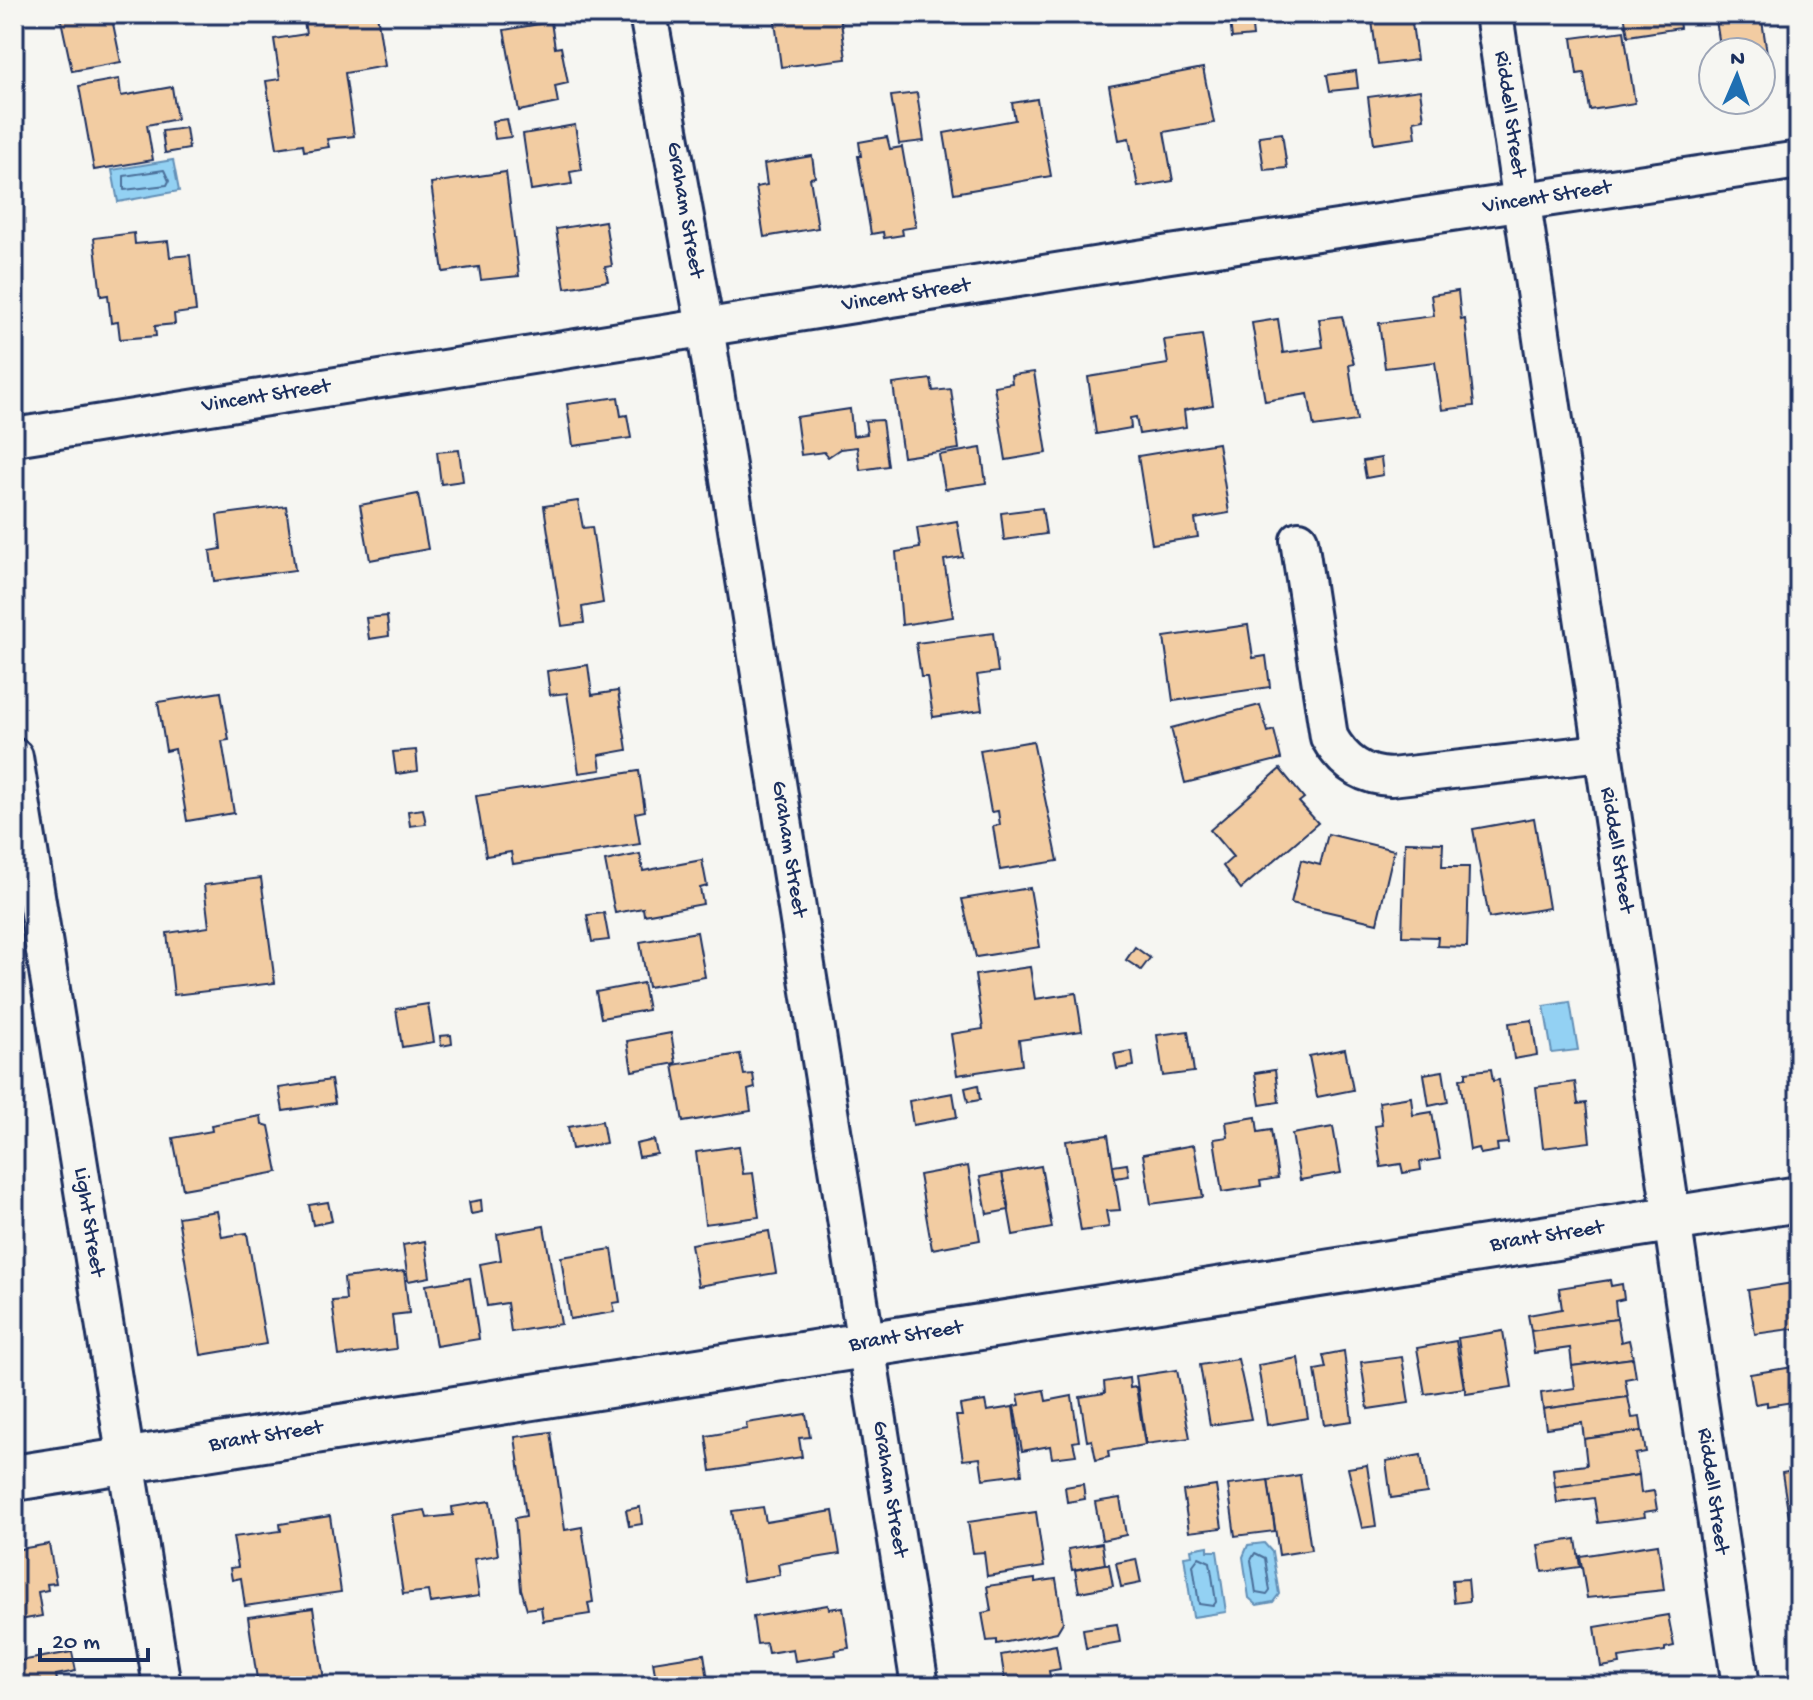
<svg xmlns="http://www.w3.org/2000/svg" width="1813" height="1700" viewBox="0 0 1813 1700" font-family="'Gochi Hand',sans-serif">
<rect width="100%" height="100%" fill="#f6f6f2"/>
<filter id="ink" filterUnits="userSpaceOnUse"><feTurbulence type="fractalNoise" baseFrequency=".0125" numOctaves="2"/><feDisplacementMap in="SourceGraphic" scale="16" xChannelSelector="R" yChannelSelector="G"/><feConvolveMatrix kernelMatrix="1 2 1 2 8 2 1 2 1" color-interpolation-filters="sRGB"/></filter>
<g filter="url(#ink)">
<!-- water -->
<g fill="#93d1f3" stroke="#6390b7" stroke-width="2">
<path d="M173,160L179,191L118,202L112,170Z"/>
<path d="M1570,1002L1578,1050L1552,1053L1544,1006Z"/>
<path d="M1264,1543L1272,1552L1279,1594L1273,1602L1257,1605L1249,1598L1243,1557L1248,1545Z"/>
<path d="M1208,1546V1551H1217L1226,1612L1193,1617L1184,1556L1192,1555L1191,1549Z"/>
</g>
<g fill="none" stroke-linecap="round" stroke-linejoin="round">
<!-- shore -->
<g stroke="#4b709a" stroke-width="2">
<path d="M164,170L169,181L167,185L124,190V176Z"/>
<path d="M1255,1553L1265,1558L1270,1591L1267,1595L1256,1593L1251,1560Z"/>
<path d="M1199,1557L1210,1562L1216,1602L1213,1606L1199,1604L1193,1565Z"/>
</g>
</g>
<!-- building -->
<g fill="#f2cca2" stroke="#1b2f5e" stroke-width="2">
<path d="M69,14H111L121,62L72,71L61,20L70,18Z"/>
<path d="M349,14H377L385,66L345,73L354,136L327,139L329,147L304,151L303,144L277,148L266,81L280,79L274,39L306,34L304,21Z"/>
<path d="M774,14H840L846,59L781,67Z"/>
<path d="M1624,14H1678L1680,28L1628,36Z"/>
<path d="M1715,14H1761L1772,86L1761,88V52H1721Z"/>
<path d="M1411,16L1417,60L1378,65L1372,21Z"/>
<path d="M1251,18L1253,36L1232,38L1230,21Z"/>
<path d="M551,22L555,48L561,47L568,83L555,86L558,103L519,111L504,30Z"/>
<path d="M1624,31L1635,103L1590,110L1584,73L1577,74L1572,38Z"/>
<path d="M1203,68L1214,123L1164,132L1173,181L1138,187L1129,138L1119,140L1109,86Z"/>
<path d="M1356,71L1358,88L1330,91L1327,75Z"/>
<path d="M119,79L121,96L172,87L177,119L147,125L153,160L94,170L79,86Z"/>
<path d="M1420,90L1424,119L1414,121L1416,138L1374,144L1368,97Z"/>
<path d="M917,93L924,141L899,144L891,96Z"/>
<path d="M1037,99L1051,176L954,193L944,133L1015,120L1012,103Z"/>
<path d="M507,119L511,137L495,139L492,121Z"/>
<path d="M575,125L582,170L570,172L572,184L531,190L523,134Z"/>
<path d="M186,128L189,149L165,153L162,131Z"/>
<path d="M1282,133L1287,168L1264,170L1259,136Z"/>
<path d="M887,137L890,149L902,147L916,227L902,229L903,235L884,238L883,232L871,234L858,156H861L859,142Z"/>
<path d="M812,156L815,177L810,178L818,228L764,237L756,187L767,185L764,164Z"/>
<path d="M506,172L519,276L481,280L479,267L443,272L431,183Z"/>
<path d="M605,221L612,266L605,267L608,281L565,288L556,229Z"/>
<path d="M134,233L135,244L168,241L170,257L190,255L196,311L174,314L175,324L155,326L156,336L120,339L118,322L111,323L108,295L101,296L94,238Z"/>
<path d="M1458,291L1461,320L1465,319L1474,406L1442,410L1435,362L1385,368L1379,323L1434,316L1431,295Z"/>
<path d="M1342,316L1354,364L1349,365L1357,421L1314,427L1308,394L1265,401L1252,323L1278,319L1283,353L1323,347L1319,319Z"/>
<path d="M1202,335L1213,405L1184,410L1186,427L1139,434L1136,417L1130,418L1131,428L1096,434L1088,377L1168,364L1164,340Z"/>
<path d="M1034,372L1047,453L1006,460L994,386L1012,383L1011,375Z"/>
<path d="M931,379L933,391L951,389L959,449L903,457L893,384Z"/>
<path d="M618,397L621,416L627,415L631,438L573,446L567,404Z"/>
<path d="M850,409L853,436L867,434L865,421L882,420L888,466L860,470L857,447L840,449L828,457L824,452L801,455L796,417Z"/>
<path d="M1218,443L1229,513L1195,519L1198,537L1152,544L1138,456Z"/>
<path d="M981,448L986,483L945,489L939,455Z"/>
<path d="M459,450L463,481L441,484L437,452Z"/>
<path d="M1381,458L1383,475L1366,478L1363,461Z"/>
<path d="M418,494L428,549L370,560L360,505Z"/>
<path d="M578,501L583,528L592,527L603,603L582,607L584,623L562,626L544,506Z"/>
<path d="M286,506L295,570L214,581L210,551L221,549L217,515Z"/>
<path d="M1042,508L1046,534L1004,540L1001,513Z"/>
<path d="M957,521L963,557L944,560L953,617L902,625L896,552L920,548L917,528Z"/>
<path d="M387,616L389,636L369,639L366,618Z"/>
<path d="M1248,625L1253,658L1266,656L1270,687L1173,701L1164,637Z"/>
<path d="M993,633L998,672L977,675L982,710L933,717L927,677H921L916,643Z"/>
<path d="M588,665L592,695L618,691L627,750L599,755L601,770L579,773L567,693L550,695L547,671Z"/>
<path d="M221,692L229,740L222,741L234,813L187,821L175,749L166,751L158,702Z"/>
<path d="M1260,705L1268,732L1274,730L1281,759L1185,783L1171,728Z"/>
<path d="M1033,741L1058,861L1000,870L993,826L1000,825L998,811L991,812L980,750Z"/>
<path d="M416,750L418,771L396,774L393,752Z"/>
<path d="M1280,769L1304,798L1299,802L1318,823L1241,889L1223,866L1233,857L1210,830Z"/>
<path d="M639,771L645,811L635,813L640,844L513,864L511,852L486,856L476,796Z"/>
<path d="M423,809L426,824L410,826L408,811Z"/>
<path d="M1534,818L1549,908L1489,918L1473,829Z"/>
<path d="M1328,834L1394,850L1377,923L1291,903L1301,860L1320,865Z"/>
<path d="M1405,842L1443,843L1442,867H1469L1467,947L1437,946L1438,937L1402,936Z"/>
<path d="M640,854L643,871L702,860L707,886L700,888L703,904L644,915L643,908L615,913L605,861Z"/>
<path d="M261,878L275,983L174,995L167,933L209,927L204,885Z"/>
<path d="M1030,888L1040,947L976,957L962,899Z"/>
<path d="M604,913L609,940L592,942L587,915Z"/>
<path d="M697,932L705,977L648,987L640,942Z"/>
<path d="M1135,947L1150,958L1141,970L1126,960Z"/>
<path d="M1030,967L1035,999L1076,993L1082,1031L1019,1040L1022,1065L957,1075L951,1034L983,1029L975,975Z"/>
<path d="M643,983L648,1010L601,1018L596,992Z"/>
<path d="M428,1004L434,1042L402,1047L396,1009Z"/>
<path d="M1532,1020L1537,1055L1514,1059L1509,1023Z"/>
<path d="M1188,1031L1194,1072L1163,1076L1157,1035Z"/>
<path d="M671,1033L676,1063L632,1071L627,1041Z"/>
<path d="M451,1035L452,1044L441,1046L440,1036Z"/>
<path d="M1345,1049L1353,1090L1317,1097L1309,1056Z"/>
<path d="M1132,1051L1134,1066L1117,1069L1114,1054Z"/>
<path d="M740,1054L744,1075L753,1074L755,1088L748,1090L751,1111L683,1122L673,1065Z"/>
<path d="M1491,1069L1493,1081L1499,1080L1508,1143L1497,1144L1498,1151L1480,1154L1478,1148L1470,1150L1460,1079L1466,1078V1072Z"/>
<path d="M1275,1070L1279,1102L1260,1105L1255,1073Z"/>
<path d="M1443,1071L1448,1102L1429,1106L1424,1074Z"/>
<path d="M331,1080L335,1103L283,1111L279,1088Z"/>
<path d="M1575,1082L1578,1104L1586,1103L1590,1142L1543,1148L1536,1087Z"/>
<path d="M978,1085L980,1100L968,1102L965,1088Z"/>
<path d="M953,1093L957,1117L913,1125L909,1101Z"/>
<path d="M1411,1097L1413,1115L1432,1112L1440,1159L1420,1162L1421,1170L1403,1173L1401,1164L1381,1167L1375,1126L1382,1125L1379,1102Z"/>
<path d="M261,1116L262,1124L269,1126L278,1172L183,1189L173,1138L212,1131L211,1125Z"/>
<path d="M1256,1117L1258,1132L1271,1130L1278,1178L1260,1181L1261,1186L1222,1192L1214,1139L1228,1137L1226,1122Z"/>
<path d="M602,1121L606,1143L572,1149L568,1127Z"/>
<path d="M1333,1127L1341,1173L1300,1180L1292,1134Z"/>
<path d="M1108,1135L1120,1210L1106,1211L1109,1227L1081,1231L1066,1141Z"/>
<path d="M654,1140L657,1154L639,1157L636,1144Z"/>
<path d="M1194,1145L1203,1197L1151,1204L1143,1154Z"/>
<path d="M739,1146L743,1174L753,1173L759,1217L705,1224L696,1152Z"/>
<path d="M1127,1164L1129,1176L1115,1178L1113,1166Z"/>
<path d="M968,1166L980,1240L932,1249L919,1175Z"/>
<path d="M1041,1166L1052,1228L1013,1235L1002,1173Z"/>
<path d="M1002,1173L1009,1210L987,1214L980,1177Z"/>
<path d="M481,1200L482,1212L471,1214L469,1202Z"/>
<path d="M328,1202L332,1221L313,1225L309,1205Z"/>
<path d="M217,1211L222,1237L247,1233L266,1344L201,1355L178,1217Z"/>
<path d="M544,1226L561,1324L511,1332L507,1303L487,1306L480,1264L501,1260L497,1234Z"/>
<path d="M769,1231L776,1273L698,1286L691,1244Z"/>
<path d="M425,1241L430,1277L408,1281L403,1245Z"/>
<path d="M612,1249L620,1302L613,1303L615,1312L570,1319L561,1257Z"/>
<path d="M404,1271L409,1313L392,1315L396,1349L339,1356L332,1301L346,1300L344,1278Z"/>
<path d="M470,1278L479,1339L436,1346L426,1285Z"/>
<path d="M1610,1280L1611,1286L1622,1284L1624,1299L1615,1301L1617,1319L1531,1331L1528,1315L1562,1309L1559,1288Z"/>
<path d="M1799,1282V1328L1755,1334L1748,1290Z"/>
<path d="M1617,1319L1621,1342L1629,1340L1633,1358L1572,1366L1570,1348L1534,1353L1531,1331Z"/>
<path d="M1503,1331L1512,1387L1466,1394L1458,1338Z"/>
<path d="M1456,1341L1464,1388L1425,1394L1417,1348Z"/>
<path d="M1344,1351L1352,1421L1324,1425L1315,1370L1326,1368L1323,1355Z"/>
<path d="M1402,1357L1409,1403L1368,1409L1361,1362Z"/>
<path d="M1298,1358L1308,1418L1267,1425L1258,1365Z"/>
<path d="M1633,1358L1636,1377L1625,1379L1628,1397L1543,1409L1541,1393L1575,1388L1572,1366Z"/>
<path d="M1238,1359L1251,1419L1210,1425L1200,1365Z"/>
<path d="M1799,1366V1401L1767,1406V1402L1755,1404L1750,1374Z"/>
<path d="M1177,1370L1190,1438L1146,1444L1136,1376Z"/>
<path d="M1129,1378L1130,1388L1136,1387L1145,1445L1108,1451L1109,1457L1096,1460L1092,1440L1087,1441L1080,1397L1105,1393L1104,1382Z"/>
<path d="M1044,1390L1046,1401L1072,1396L1079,1441L1073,1442L1076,1455L1052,1458L1050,1446L1022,1451L1014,1406L1020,1405L1018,1395Z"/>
<path d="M1628,1397L1632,1418L1640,1417L1642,1431L1584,1439L1582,1423L1546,1428L1543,1409Z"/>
<path d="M985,1401L987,1411L1013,1407L1022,1474L983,1479L980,1458L963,1460L956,1416H962L960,1405Z"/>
<path d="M806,1414L810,1437L799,1438L802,1457L711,1471L706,1436L747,1429L746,1423Z"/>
<path d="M1642,1431L1646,1452L1635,1454L1639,1475L1555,1487L1553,1469L1587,1465L1584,1439Z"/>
<path d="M551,1432L565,1530L582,1527L593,1602L588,1603L590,1614L543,1621L541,1607L527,1609L521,1589L515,1518L526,1516L515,1437Z"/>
<path d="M1421,1455L1427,1493L1391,1498L1386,1461Z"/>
<path d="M1367,1465L1376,1526L1362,1528L1348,1468Z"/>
<path d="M1799,1470V1517L1789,1518L1782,1473Z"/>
<path d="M1300,1475L1311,1550L1279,1555L1268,1480Z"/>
<path d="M1639,1475L1641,1493L1654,1491L1657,1510L1644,1512L1645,1517L1598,1523L1594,1498L1557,1503L1555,1487Z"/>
<path d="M1268,1480L1275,1531L1235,1536L1228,1485Z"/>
<path d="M1083,1484L1085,1499L1067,1502L1065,1487Z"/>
<path d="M1216,1486L1222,1528L1189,1532L1183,1491Z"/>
<path d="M1120,1498L1126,1535L1102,1540L1095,1502Z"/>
<path d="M490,1501L498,1555L474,1559L479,1596L430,1603L428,1591L403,1594L391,1515L425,1510L427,1518L453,1515L452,1507Z"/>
<path d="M640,1507L642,1524L629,1526L626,1510Z"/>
<path d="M763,1507L766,1522L833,1511L840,1554L778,1564L780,1575L743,1581L732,1511Z"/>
<path d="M1036,1512L1044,1567L987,1576L984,1552L973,1553L968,1522Z"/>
<path d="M330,1516L341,1592L245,1606L241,1578L232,1580L230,1568L238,1567L233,1537L281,1531L280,1524Z"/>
<path d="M1576,1539L1580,1567L1542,1572L1538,1545Z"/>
<path d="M1102,1543L1105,1564L1072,1570L1068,1549Z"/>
<path d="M49,1544L56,1583L47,1584L48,1590L38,1592L42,1616L14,1621V1550Z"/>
<path d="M1658,1544L1664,1590L1587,1598L1580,1556Z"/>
<path d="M1136,1559L1141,1583L1121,1587L1116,1563Z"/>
<path d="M1105,1564H1109L1113,1586L1079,1592L1075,1570Z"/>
<path d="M1035,1579V1582L1056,1579L1063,1622L1057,1632L997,1644V1640L987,1641L982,1613L991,1611L987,1586Z"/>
<path d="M1468,1579L1470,1601L1454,1603L1452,1580Z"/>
<path d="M828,1605L829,1609L843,1607L849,1648L835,1650L836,1655L795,1661L793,1649L768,1653L766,1643L757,1644L753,1617Z"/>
<path d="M313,1608L325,1686H258L248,1617Z"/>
<path d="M1668,1615L1674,1646L1665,1648V1651L1619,1658L1620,1664L1601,1667L1595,1627Z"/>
<path d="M1117,1624L1120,1642L1086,1648L1083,1629Z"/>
<path d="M1056,1645L1060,1669L1049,1671L1052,1686H996V1683L1005,1681L1001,1655Z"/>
<path d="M72,1652L76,1671L56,1675L58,1686H14V1662Z"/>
<path d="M704,1654L709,1686H657L653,1662Z"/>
</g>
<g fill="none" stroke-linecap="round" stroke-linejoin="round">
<defs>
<g id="street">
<path d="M648,14L705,327L920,1686"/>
<path d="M1494,14L1741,1686"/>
<path d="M14,437L1170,254L1799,160"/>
<path d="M1299,540L1329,737C1343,762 1362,776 1391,777L1601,753"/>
<path d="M14,757L162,1686"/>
</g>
<path id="secondary" d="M14,1478L1799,1199"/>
</defs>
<!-- street casing -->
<use href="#street" stroke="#1b2f5e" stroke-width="42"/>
<!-- secondary casing -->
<use href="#secondary" stroke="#1b2f5e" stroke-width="50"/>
<!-- street -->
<use href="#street" stroke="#f6f6f2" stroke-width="36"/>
<!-- secondary -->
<use href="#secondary" stroke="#f6f6f2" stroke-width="44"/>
</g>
</g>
<g text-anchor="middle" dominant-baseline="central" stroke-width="6" stroke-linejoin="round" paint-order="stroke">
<!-- street labels -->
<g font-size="22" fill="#1b2f5e" stroke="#f6f6f2">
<text transform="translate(1509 114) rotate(82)">Riddell Street</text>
<text transform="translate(1547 198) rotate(-9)">Vincent Street</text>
<text transform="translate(684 210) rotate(80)">Graham Street</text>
<text transform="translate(906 296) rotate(-9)">Vincent Street</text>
<text transform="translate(266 397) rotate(-9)">Vincent Street</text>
<text transform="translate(788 849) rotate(81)">Graham Street</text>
<text transform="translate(1616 850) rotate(81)">Riddell Street</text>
<text transform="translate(88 1222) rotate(81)">Light Street</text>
<text transform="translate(1547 1237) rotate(-9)">Brant Street</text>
<text transform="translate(906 1337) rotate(-9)">Brant Street</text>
<text transform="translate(266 1437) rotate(-9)">Brant Street</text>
<text transform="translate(889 1489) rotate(81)">Graham Street</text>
<text transform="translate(1712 1491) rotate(82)">Riddell Street</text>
</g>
</g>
<!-- margin -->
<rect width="1813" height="1700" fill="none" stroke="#f6f6f2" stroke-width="48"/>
<rect x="24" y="24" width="1765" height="1652" fill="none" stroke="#1b2f5e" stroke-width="3" filter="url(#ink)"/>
<!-- north arrow -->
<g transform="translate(1737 76) rotate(2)"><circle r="38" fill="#f6f6f2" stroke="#9ea6b7" stroke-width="2"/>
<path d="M0-6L14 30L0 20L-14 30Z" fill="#1f6fb2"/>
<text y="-12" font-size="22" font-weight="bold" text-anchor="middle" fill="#1b2f5e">N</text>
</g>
<!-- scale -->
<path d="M40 1648v12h108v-12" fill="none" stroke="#1b2f5e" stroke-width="4"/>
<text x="52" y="1648" font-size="24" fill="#1b2f5e" stroke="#f6f6f2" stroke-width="6" paint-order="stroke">20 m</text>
</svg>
